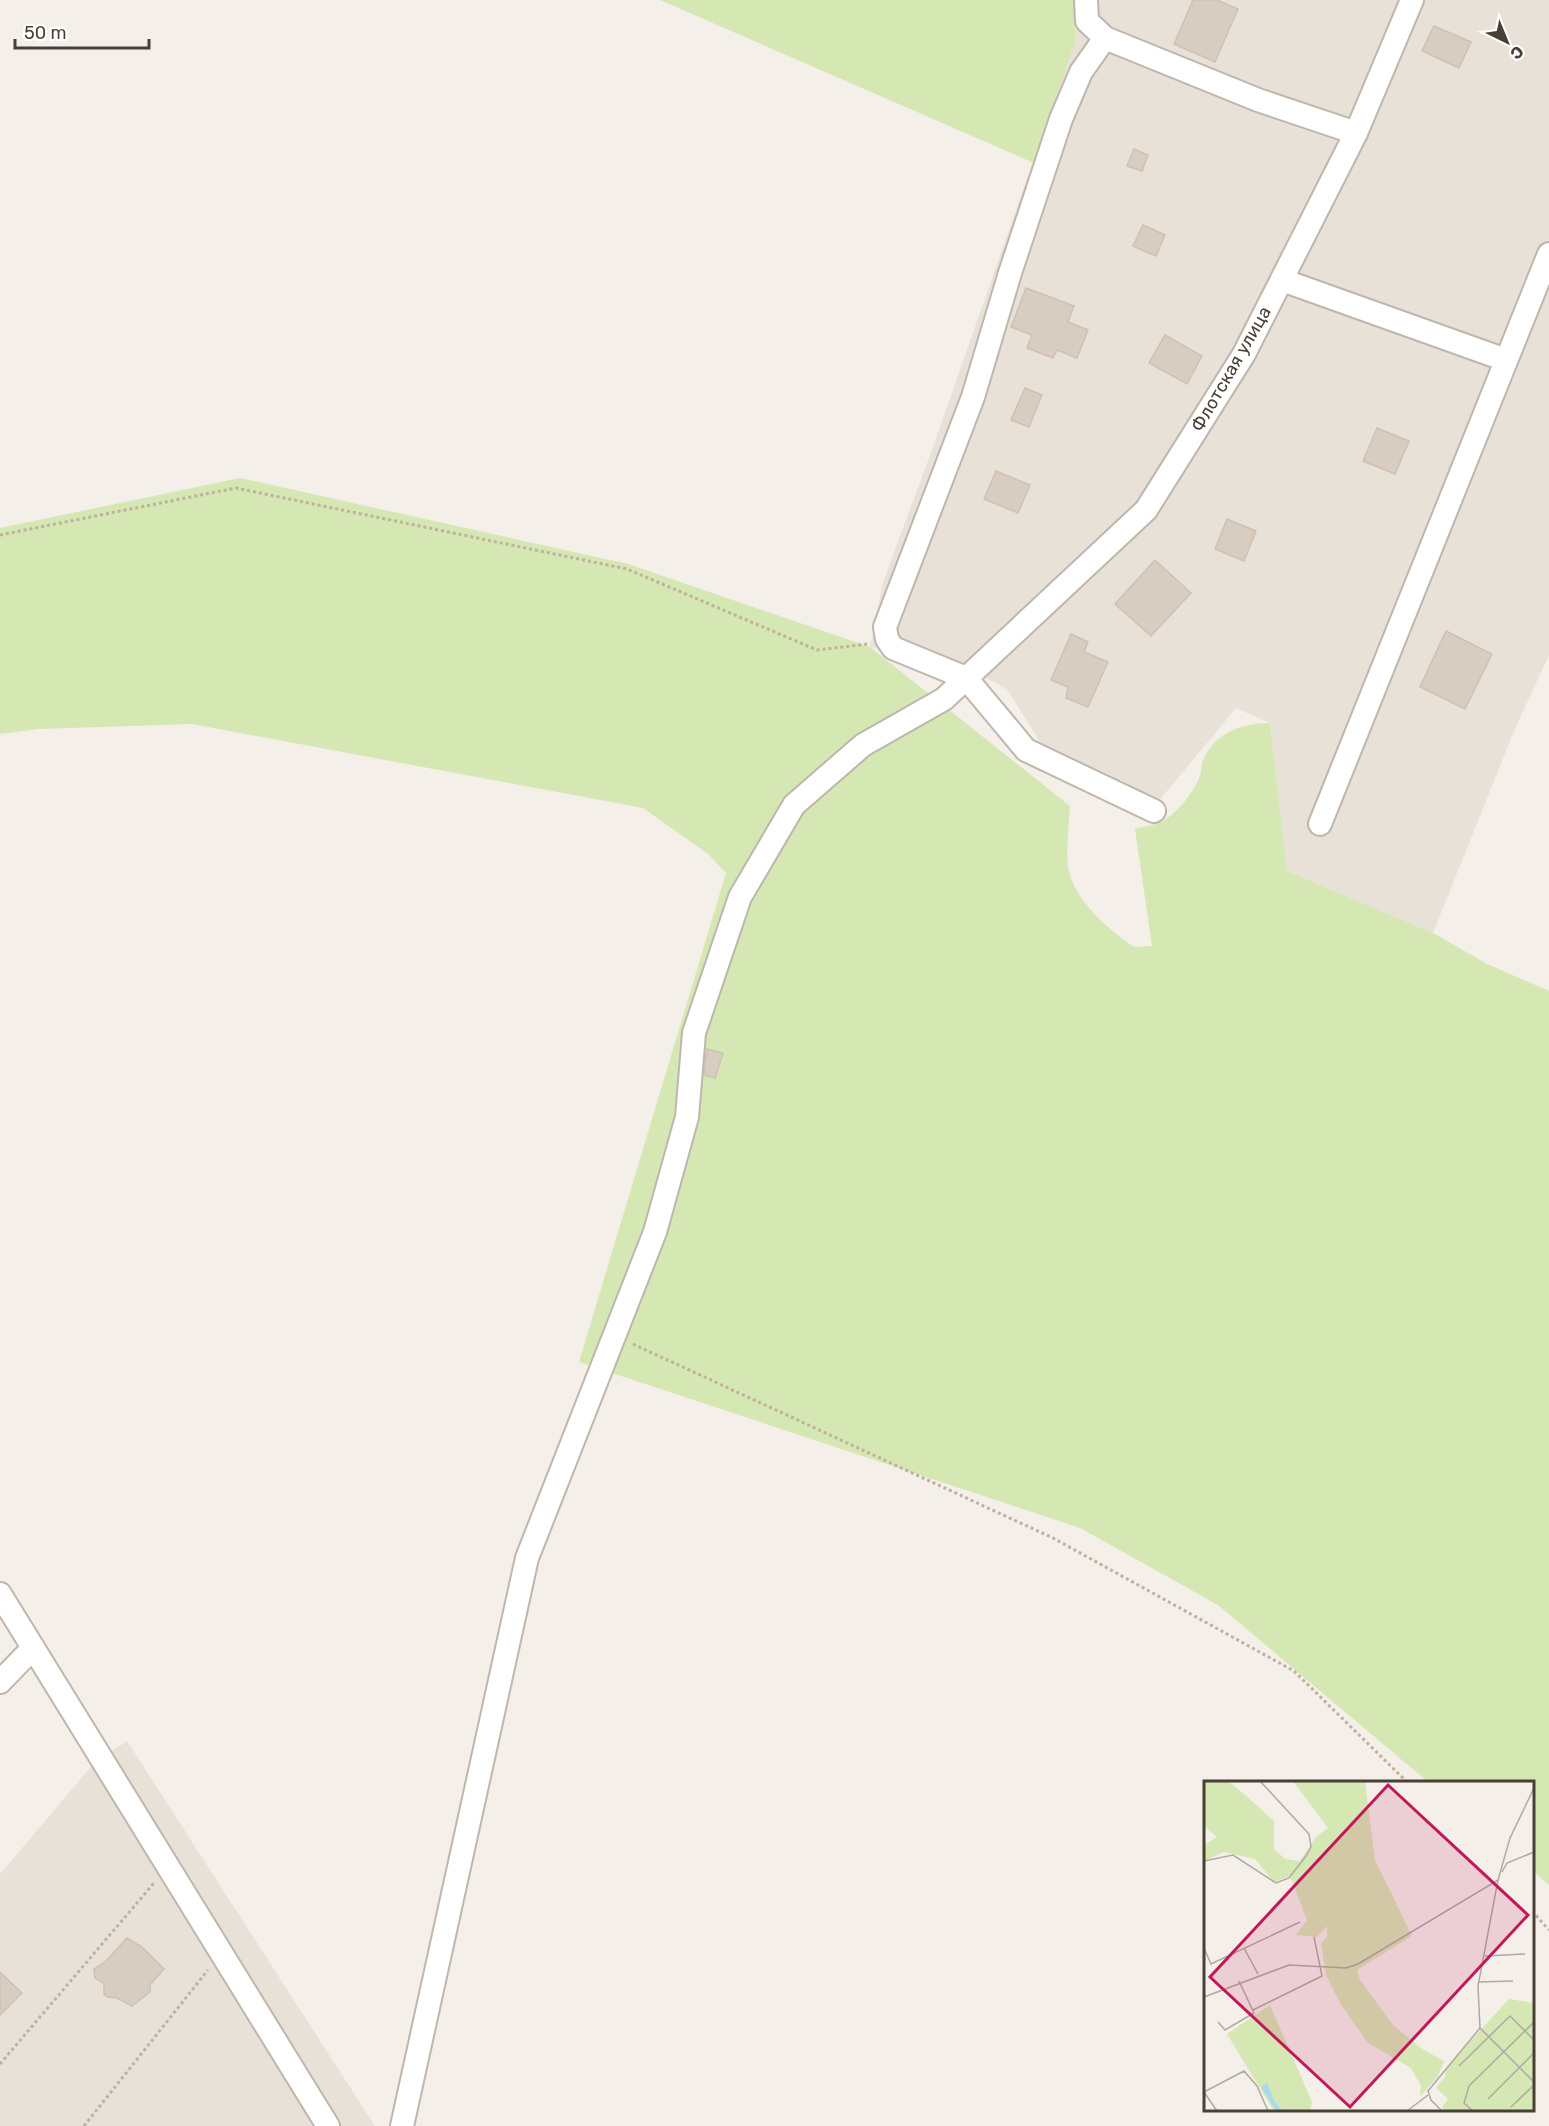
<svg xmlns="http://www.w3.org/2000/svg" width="1549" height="2126" viewBox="0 0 1549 2126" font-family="Rubik,sans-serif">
<rect width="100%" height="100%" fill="#f4efe9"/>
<!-- residential -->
<g fill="#e8e1d7">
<path d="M1075,0H1549V655L1514,731L1433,933L1287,871L1270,723L1236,708L1158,802L1041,744L1007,689L967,668L870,647L883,582L929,458L1075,42Z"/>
<path d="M127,1741L375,2126H0V1874L96,1761Z"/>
</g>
<!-- green -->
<g fill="#d5e7b3">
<path d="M660,0H1075V42L1034,163Z"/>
<path d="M240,478L628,564L870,647L1070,806C1069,825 1066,847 1068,866C1073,900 1108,929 1134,947L1152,946L1135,829C1145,826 1158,825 1166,819C1180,809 1194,792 1200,776C1202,770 1201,763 1204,758C1216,732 1244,723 1270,723L1287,871L1433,933L1487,964L1549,991V1885L1533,1871L1532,1782H1428L1218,1605L1080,1528L579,1362L726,873L708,854L643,808L192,724L39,729L0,734V528Z"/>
</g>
<!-- building -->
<g fill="#d8cdc1" stroke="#d0c1b2" stroke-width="1.5">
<path d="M1193,0H1217L1238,9L1215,62L1174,44Z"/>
<path d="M1434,26L1471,42L1459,68L1422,51Z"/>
<path d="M1134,149L1148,155L1142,171L1127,166Z"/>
<path d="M1143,225L1165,235L1156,256L1133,246Z"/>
<path d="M1026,288L1074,306L1068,322L1088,330L1077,358L1057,350L1053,358L1027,348L1032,335L1011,327Z"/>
<path d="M1165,335L1202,356L1187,384L1149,363Z"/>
<path d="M1025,388L1042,395L1029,427L1011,420Z"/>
<path d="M1377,428L1409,441L1395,474L1363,461Z"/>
<path d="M996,471L1030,485L1018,513L984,499Z"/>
<path d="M1227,519L1256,531L1244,561L1215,549Z"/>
<path d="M1155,560L1191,593L1151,636L1115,604Z"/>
<path d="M1446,631L1492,654L1465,709L1420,687Z"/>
<path d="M1071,634L1088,642L1084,652L1108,662L1088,707L1066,698L1068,687L1051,680Z"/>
<path d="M707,1049L723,1053L715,1078L704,1075Z"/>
<path d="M127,1938L142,1947L164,1969L150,1985V1992L132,2006L117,1998L107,1997L104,1994V1983L95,1978L94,1969L104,1963Z"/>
<path d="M0,1972L22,1993L0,2015Z"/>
</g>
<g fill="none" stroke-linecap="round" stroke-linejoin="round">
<defs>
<g id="minor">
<path d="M1086,0L1087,21L1105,38L1258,100L1356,133"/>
<path d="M1105,38L1081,72L1061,119L1010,273L973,397L885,627L887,639L893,648L966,678L1026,750L1154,811"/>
<path d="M1282,280L1506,360"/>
<path d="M1320,824L1549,254"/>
<path d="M0,1594L328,2126"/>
<path d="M0,1682L33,1648"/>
<path d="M402,2126L527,1558L655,1232L687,1117L694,1033L740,897L794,805L863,745L944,699L1146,510L1244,354L1356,133L1412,0"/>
</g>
</defs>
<!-- minor casing -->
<use href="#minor" stroke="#bfb6ac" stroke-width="26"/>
<!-- path -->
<g stroke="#c1b09d" stroke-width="3" stroke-dasharray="3 3" stroke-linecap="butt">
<path d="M0,535L236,488L627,569L817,650L868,644"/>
<path d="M633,1344L1053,1538L1294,1671L1407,1782"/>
<path d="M1532,1911L1549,1930"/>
<path d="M0,2064L154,1883"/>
<path d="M84,2126L208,1970"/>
</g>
<!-- minor -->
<use href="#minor" stroke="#fff" stroke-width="22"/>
</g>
<g text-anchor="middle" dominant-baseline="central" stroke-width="4.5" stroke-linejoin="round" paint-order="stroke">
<!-- street labels -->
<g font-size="18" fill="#484037" stroke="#fff">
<text transform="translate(1231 369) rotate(-60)">Флотская улица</text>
</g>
</g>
<!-- overview -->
<g transform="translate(1204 1781)">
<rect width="330" height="330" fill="#f4efe9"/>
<path d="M0,0H24L40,13L70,40V68L81,78L96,80L112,56L124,47L89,0H161L171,79L208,155L153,189L156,199L189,244L218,268L240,280L234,295L216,316L217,305L207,287L164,262L136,222L122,194L117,163L123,156V145L113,156L92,154L103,139L86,95L70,101L51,78L20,71L0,80V64L13,56L0,45ZM305,218L330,222V330H242L238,326L244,318L232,307L241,296L242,287ZM66,224L108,321L106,330H70L23,253Z" fill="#d5e7b3"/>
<path d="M63,302L70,320L79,330H72L57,306Z" fill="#a7d9ef"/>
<path fill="none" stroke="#afa9a2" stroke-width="1.5" d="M0,80L29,74L72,102L85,97L102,75L107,66L105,53L56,0M298,91L303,82L330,71M294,99L306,57L330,7M0,167L7,183L96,141M40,167L54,193M281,175L321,173M275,201L309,200M0,216L85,184L142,187L154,183L294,99L274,205L276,247L224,310L227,319L238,330M49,229L118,195L110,156M14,241L21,249L50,232L35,200M276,247L330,301M255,285L306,235L330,259M0,311L40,290L53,305L64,330M0,311L13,330M284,318L330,272M307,326L330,304M203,330L224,314M269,330L260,322L265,305L330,241"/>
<path fill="#c2185b" fill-opacity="0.15" stroke="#c2185b" stroke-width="3" d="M184,4L324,134L146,326L6,196Z"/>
<rect width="330" height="330" fill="none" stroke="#484037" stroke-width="3"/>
</g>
<!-- north arrow -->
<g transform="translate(1507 42) rotate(137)" stroke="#ffffff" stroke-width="4.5" paint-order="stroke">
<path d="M0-4.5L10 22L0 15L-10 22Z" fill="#484037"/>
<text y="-9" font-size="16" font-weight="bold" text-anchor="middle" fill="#484037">С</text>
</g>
<!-- scale -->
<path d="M15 39v9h134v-9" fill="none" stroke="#484037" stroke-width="3"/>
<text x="24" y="39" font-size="18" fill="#484037" stroke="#ffffff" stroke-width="4.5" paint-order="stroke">50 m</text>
</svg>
